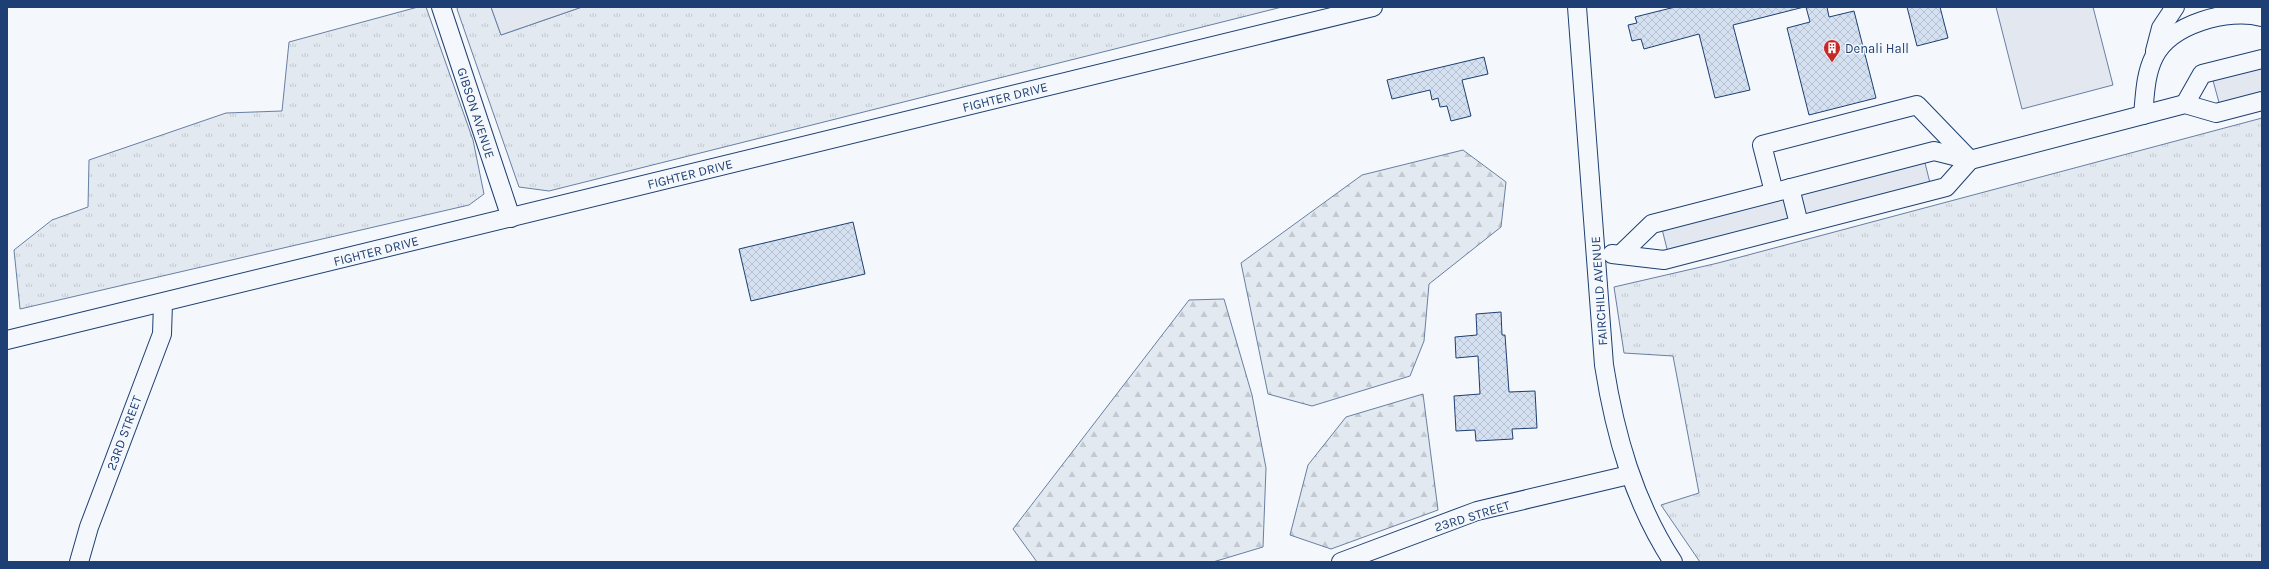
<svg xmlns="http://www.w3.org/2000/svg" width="2269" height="569" viewBox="0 0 2269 569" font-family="Karla,sans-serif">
<defs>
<pattern id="grass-tufts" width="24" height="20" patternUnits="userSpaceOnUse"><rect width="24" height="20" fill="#e3e9f0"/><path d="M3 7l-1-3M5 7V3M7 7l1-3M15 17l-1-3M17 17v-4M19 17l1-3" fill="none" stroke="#c2c9d1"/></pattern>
<pattern id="forest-firs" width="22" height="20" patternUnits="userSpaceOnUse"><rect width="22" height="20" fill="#e3e9f0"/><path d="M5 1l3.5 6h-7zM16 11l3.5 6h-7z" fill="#c2c9d1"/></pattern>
<pattern id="building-cross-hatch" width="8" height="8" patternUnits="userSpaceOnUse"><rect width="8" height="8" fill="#d5e0f0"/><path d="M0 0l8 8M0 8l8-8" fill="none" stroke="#b6c1d1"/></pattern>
</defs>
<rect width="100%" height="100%" fill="#f4f7fb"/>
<!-- grass -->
<g fill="url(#grass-tufts)" stroke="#687fa3">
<path d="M418,7H426L473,140L484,194L469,205L20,309L14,250L52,220L88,207L89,160L226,113L282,111L289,42Z"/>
<path d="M458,7H491L501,35L582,7H1282L549,191L519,187L457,9Z"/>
<path d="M2262,118V562H1700L1661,505L1699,493L1673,356L1624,353L1614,287L1718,263Z"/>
</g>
<!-- forest -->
<g fill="url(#forest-firs)" stroke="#687fa3">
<path d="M1463,150L1506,182L1501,227L1429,284L1424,341L1410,376L1312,406L1268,394L1241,263L1362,175Z"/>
<path d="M1224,299L1252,395L1266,468L1263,547L1213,562H1037L1013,529L1189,300Z"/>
<path d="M1423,394L1438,510L1331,549L1290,535L1308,465L1346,417Z"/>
</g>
<!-- parking -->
<g fill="#e3e8f0" stroke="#687fa3">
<path d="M491,7H582L501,35Z"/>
<path d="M1996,7H2093L2113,85L2022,109Z"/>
<path d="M2262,64V95L2220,106L2212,77Z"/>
<path d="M1924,159L1931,187L1668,253L1661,225Z"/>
</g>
<!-- building -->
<g fill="url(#building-cross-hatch)" stroke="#1d3f73">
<path d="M1675,7H1804L1733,25L1750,90L1715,98L1699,34L1644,49L1641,39L1632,41L1628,25L1637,23L1635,17Z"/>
<path d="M1806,7H1827L1829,17L1854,11L1876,98L1809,115L1787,28L1810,22Z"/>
<path d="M1907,7H1940L1948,38L1917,46Z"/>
<path d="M1484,57L1488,74L1462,80L1471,116L1451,121L1447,106L1440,107L1438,98L1432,100L1430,90L1392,99L1387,80Z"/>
<path d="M853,222L865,274L751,301L739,249Z"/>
<path d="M1501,312L1502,335H1505L1509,392L1535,391L1537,428L1512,429L1513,439L1476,441L1475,430L1456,431L1454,396L1480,394L1478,356L1456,358L1455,337L1477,335L1476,314Z"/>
</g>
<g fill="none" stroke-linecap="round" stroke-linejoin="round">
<defs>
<g id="minor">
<path d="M441,7L511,218"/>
<path d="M1577,7L1604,365C1615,435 1634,502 1673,562"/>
<path d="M2155,51L2161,28L2175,7"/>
<path d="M2185,104L2202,74L2262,59"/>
<path d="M2143,115C2145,96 2145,75 2154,57C2170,24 2228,8 2262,17"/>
<path d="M1790,188L1799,224"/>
<path d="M1774,192L1762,145L1917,105L1970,160"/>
<path d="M1612,254L1664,260L1946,187L1970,160"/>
<path d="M1621,254L1652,224L1934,151L1970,160L2185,104L2216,113L2262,101"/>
<path d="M7,340L1373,7"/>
<path d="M79,562L89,527L162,334L163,303"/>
<path d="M1341,562L1477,511L1629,475"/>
</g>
</defs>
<!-- minor casing -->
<use href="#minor" stroke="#1d3f73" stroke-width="20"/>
<!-- minor -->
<use href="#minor" stroke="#f4f7fb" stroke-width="18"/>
</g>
<!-- icons -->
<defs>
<symbol id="building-pin" viewBox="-11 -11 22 30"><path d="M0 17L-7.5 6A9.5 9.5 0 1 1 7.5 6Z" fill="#c62828" stroke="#f4f7fb"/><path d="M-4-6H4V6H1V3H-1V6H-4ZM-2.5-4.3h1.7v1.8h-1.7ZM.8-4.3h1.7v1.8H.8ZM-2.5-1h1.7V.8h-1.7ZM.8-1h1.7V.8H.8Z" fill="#fff"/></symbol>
</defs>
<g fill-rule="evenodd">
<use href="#building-pin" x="1822" y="38" width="20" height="27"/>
</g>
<g text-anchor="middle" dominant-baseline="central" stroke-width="3" stroke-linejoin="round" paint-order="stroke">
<!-- poi labels -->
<g font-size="13" fill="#1d3f73" stroke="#f4f7fb" text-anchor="start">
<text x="1845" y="48">Denali Hall</text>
</g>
<!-- street labels -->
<g font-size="13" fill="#1d3f73" stroke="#f4f7fb">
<text transform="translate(1005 97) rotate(-14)">FIGHTER DRIVE</text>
<text transform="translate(476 113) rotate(72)">GIBSON AVENUE</text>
<text transform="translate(690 174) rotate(-14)">FIGHTER DRIVE</text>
<text transform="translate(376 251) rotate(-14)">FIGHTER DRIVE</text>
<text transform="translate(1599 291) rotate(-94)">FAIRCHILD AVENUE</text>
<text transform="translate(124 433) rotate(-70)">23RD STREET</text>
<text transform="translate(1472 516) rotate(-17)">23RD STREET</text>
</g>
</g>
<!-- border -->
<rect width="2269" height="569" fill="none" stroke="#1d3f73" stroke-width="16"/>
</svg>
